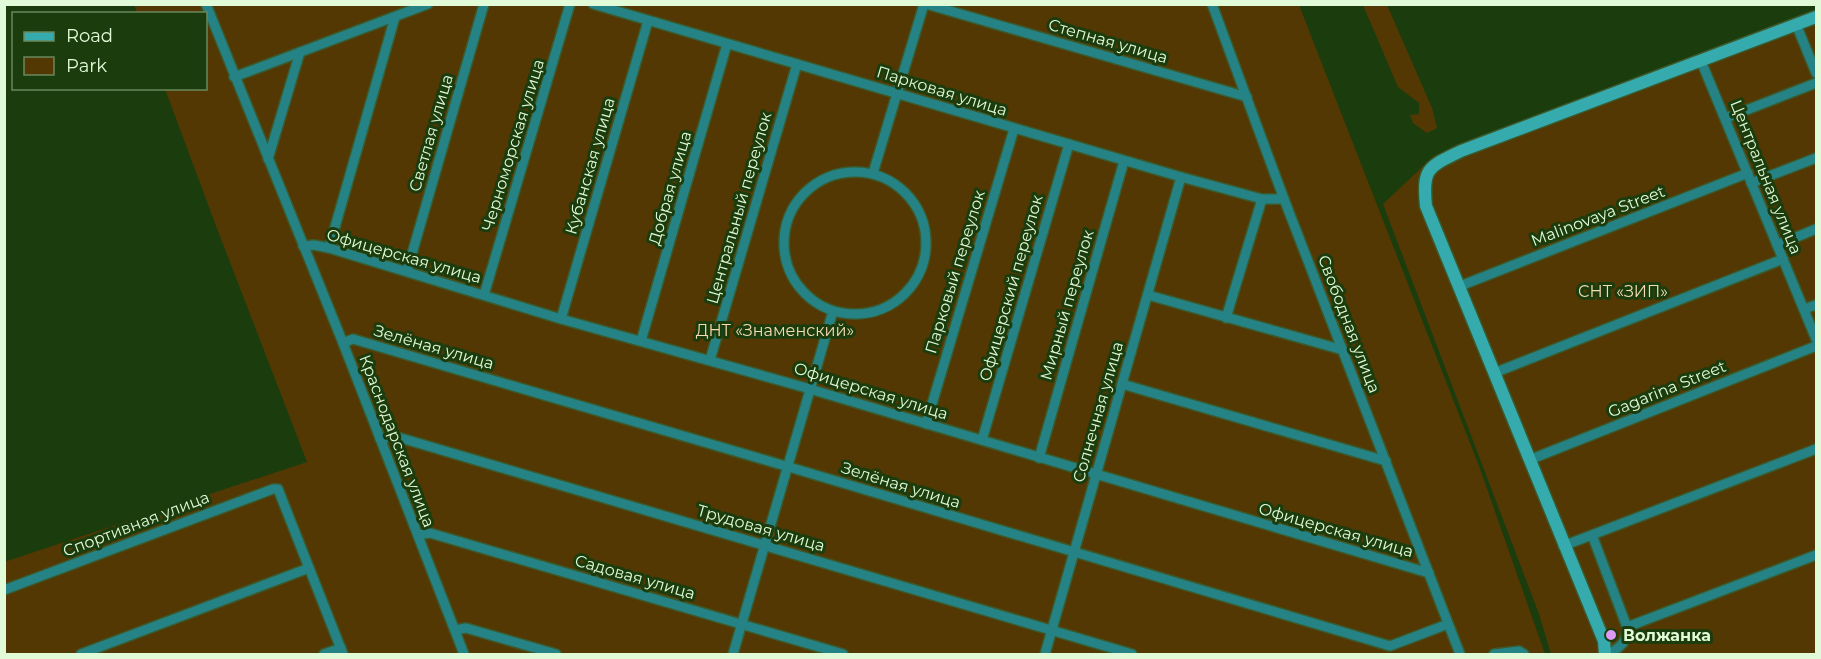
<svg xmlns="http://www.w3.org/2000/svg" width="1821" height="659" viewBox="0 0 1821 659" font-family="Montserrat,sans-serif">
<rect width="100%" height="100%" fill="#1b3c0d"/>
<!-- green -->
<g fill="#543803">
<path d="M134,5H1299L1479,466L1545,654H5L4,562L307,462L216,226L165,89L206,88V14L137,13Z"/>
<path d="M1363,5H1387L1432,108L1437,128L1427,133L1413,123L1410,115L1419,114V103L1398,87Z"/>
<path d="M1816,11V654H1551L1539,614L1383,204L1434,156Z"/>
</g>
<g fill="none" stroke-linecap="round" stroke-linejoin="round">
<defs>
<g id="street">
<path d="M206,4L343,343L464,654"/>
<path d="M593,4L1181,177L1262,199H1284"/>
<path d="M926,4L1247,97"/>
<path d="M1212,4L1284,199L1460,654"/>
<path d="M1796,24L1816,73"/>
<path d="M1701,61L1816,339"/>
<path d="M234,77L428,4"/>
<path d="M1726,118L1816,83"/>
<path d="M268,159L300,52"/>
<circle cx="855" cy="243" r="71"/>
<path d="M873,173L924,4"/>
<path d="M1751,183L1816,158"/>
<path d="M1777,245L1816,229"/>
<path d="M303,246L314,245L329,248L561,319L803,387L1429,573"/>
<path d="M329,248L395,17"/>
<path d="M407,271L484,4"/>
<path d="M1460,286L1748,173"/>
<path d="M484,295L570,4"/>
<path d="M1148,295L1343,350"/>
<path d="M1804,309L1816,305"/>
<path d="M1226,318L1262,199"/>
<path d="M561,319L648,21"/>
<path d="M641,341L727,44"/>
<path d="M343,343L353,339L789,467L1390,646L1448,624"/>
<path d="M710,360L797,64"/>
<path d="M1494,373L1783,259"/>
<path d="M1122,384L1386,461"/>
<path d="M926,424L1014,129"/>
<path d="M380,439L394,436L1132,654"/>
<path d="M982,440L1069,144"/>
<path d="M1039,458L1124,161"/>
<path d="M1529,460L1816,346"/>
<path d="M418,535L430,533L843,654"/>
<path d="M1592,535L1627,627"/>
<path d="M1563,546L1816,449"/>
<path d="M4,590L273,489H278L343,654"/>
<path d="M455,630L466,628L556,654"/>
<path d="M81,654L309,568"/>
<path d="M324,654L341,648"/>
<path d="M733,654L833,311"/>
<path d="M1045,654L1181,177"/>
<path d="M1494,654L1519,651L1524,654"/>
<path d="M1609,654C1621,646 1627,643 1627,627L1816,555"/>
</g>
<path id="secondary" d="M1605,654L1604,641L1426,206C1422,167 1429,167 1461,151L1816,17"/>
</defs>
<!-- street casing -->
<use href="#street" stroke="#3b5a2d" stroke-width="12"/>
<!-- secondary casing -->
<use href="#secondary" stroke="#3b5a2d" stroke-width="15"/>
<!-- street -->
<use href="#street" stroke="#268385" stroke-width="9"/>
<!-- secondary -->
<use href="#secondary" stroke="#36abae" stroke-width="12"/>
</g>
<!-- markers -->
<circle fill="#dd99f3" stroke="#1b3c0d" stroke-width="2" cx="1611" cy="635" r="6"/>
<g text-anchor="middle" dominant-baseline="central" stroke-width="6" stroke-linejoin="round" paint-order="stroke">
<!-- street labels -->
<g font-size="16" fill="#e1fad8" stroke="#1b3c0d">
<text transform="translate(1108 41) rotate(16)">Степная улица</text>
<text transform="translate(942 91) rotate(17)">Парковая улица</text>
<text transform="translate(431 133) rotate(-74)">Светлая улица</text>
<text transform="translate(513 145) rotate(-73)">Черноморская улица</text>
<text transform="translate(590 166) rotate(-74)">Кубанская улица</text>
<text transform="translate(1766 177) rotate(68)">Центральная улица</text>
<text transform="translate(670 188) rotate(-74)">Добрая улица</text>
<text transform="translate(739 208) rotate(-74)">Центральный переулок</text>
<text transform="translate(1598 216) rotate(-21)">Malinovaya Street</text>
<text transform="translate(404 256) rotate(16)">Офицерская улица</text>
<text transform="translate(955 272) rotate(-73)">Парковый переулок</text>
<text transform="translate(1011 288) rotate(-74)">Офицерский переулок</text>
<text transform="translate(1067 305) rotate(-74)">Мирный переулок</text>
<text transform="translate(1349 324) rotate(69)">Свободная улица</text>
<text transform="translate(434 347) rotate(16)">Зелёная улица</text>
<text transform="translate(1667 389) rotate(-22)">Gagarina Street</text>
<text transform="translate(871 391) rotate(17)">Офицерская улица</text>
<text transform="translate(1098 412) rotate(-74)">Солнечная улица</text>
<text transform="translate(397 441) rotate(69)">Краснодарская улица</text>
<text transform="translate(901 485) rotate(17)">Зелёная улица</text>
<text transform="translate(136 524) rotate(-21)">Спортивная улица</text>
<text transform="translate(761 528) rotate(16)">Трудовая улица</text>
<text transform="translate(1336 530) rotate(16)">Офицерская улица</text>
<text transform="translate(635 577) rotate(16)">Садовая улица</text>
</g>
<!-- park labels -->
<g font-size="16" fill="#f7dbb2" stroke="#1b3c0d">
<text x="1623" y="291">СНТ «ЗИП»</text>
<text x="775" y="330">ДНТ «Знаменский»</text>
</g>
<!-- poi labels -->
<g font-size="16" font-weight="bold" fill="#e1fad8" stroke="#1b3c0d" text-anchor="start">
<text x="1623" y="635">Волжанка</text>
</g>
</g>
<!-- border -->
<rect width="1821" height="659" fill="none" stroke="#e1fad8" stroke-width="12"/>
<!-- legend -->
<rect x="12" y="12" width="195" height="78" fill="#1b3c0d" stroke="#6a885e" stroke-width="1.5"/>
<rect x="24" y="32" width="30" height="9" fill="#36abae" stroke="#6a885e" stroke-width="1.5"/>
<text x="66" y="42" font-size="18" fill="#e1fad8">Road</text>
<rect x="24" y="57" width="30" height="18" fill="#543803" stroke="#6a885e" stroke-width="1.5"/>
<text x="66" y="72" font-size="18" fill="#e1fad8">Park</text>
</svg>
